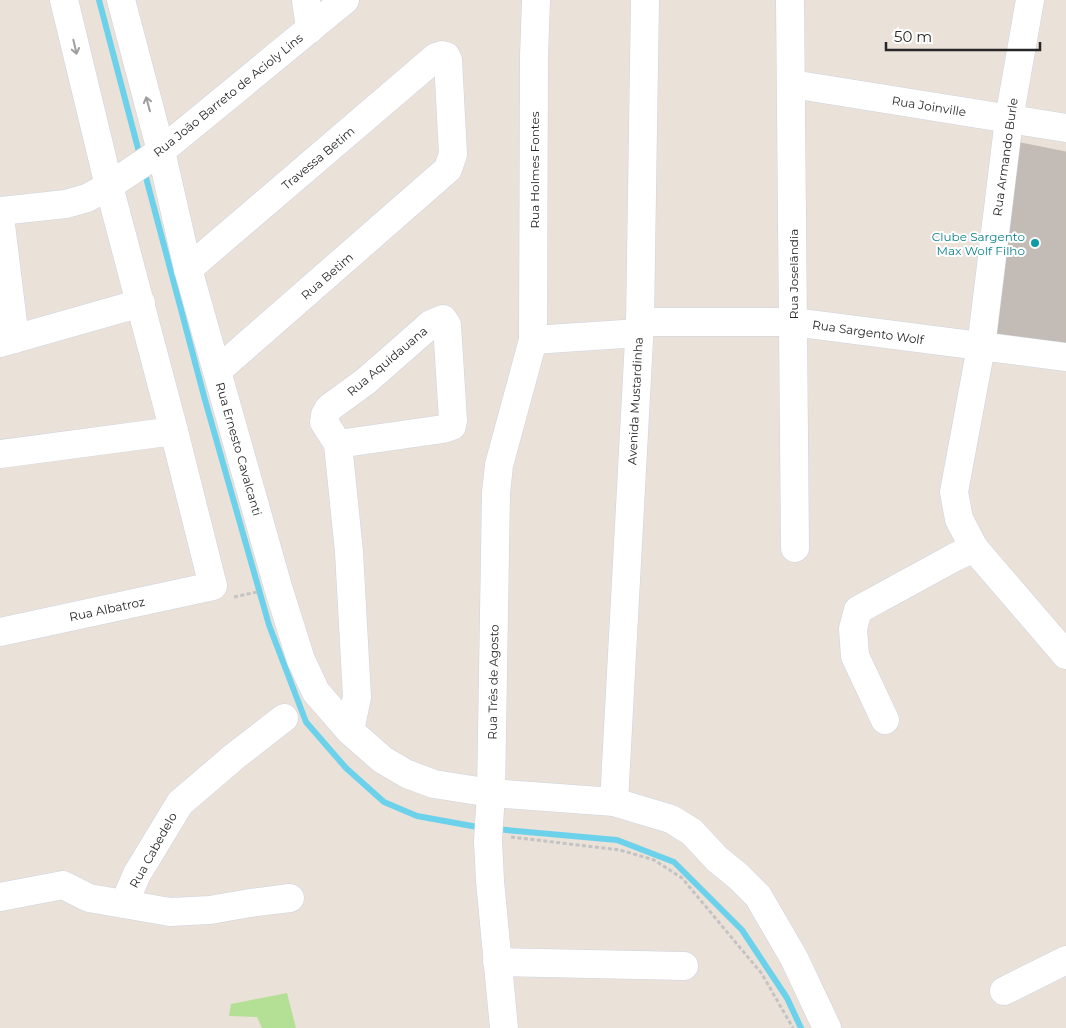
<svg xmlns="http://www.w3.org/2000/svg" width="1066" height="1028" viewBox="0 0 1066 1028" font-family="Montserrat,sans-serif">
<rect width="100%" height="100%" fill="#eae1d9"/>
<!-- green -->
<path fill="#b4e095" d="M287,993L296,1028H262L257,1017L229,1016L231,1004Z"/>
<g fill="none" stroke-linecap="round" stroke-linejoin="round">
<!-- stream -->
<g stroke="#6cd2eb" stroke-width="6">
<path d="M99,0L140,156"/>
<path d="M144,170L205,400L269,625L306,722L346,768L384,802L417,816L483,828"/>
<path d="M495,829L617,840L674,862L742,930L787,998L801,1028"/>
</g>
</g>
<!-- building -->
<path fill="#c2bbb6" stroke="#c5bdb3" d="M1016,142L1066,152V343L992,335Z"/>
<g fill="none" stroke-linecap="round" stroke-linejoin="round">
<defs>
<g id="minor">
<path d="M121,0L161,151L188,269L278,587L301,660L316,692L350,731L383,760L407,774L434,784L491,793L614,802L671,819L692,832L717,859L738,876L758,896L794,958L827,1028"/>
<path d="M306,0L310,29"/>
<path d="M790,0L795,548"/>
<path d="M1030,0L1009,119L981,347L954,492L959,519L974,548L1066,655"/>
<path d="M792,84L1066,128"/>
<path d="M0,211L66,204L87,198L109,186L161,151L345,0"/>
<path d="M0,217L15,339"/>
<path d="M188,269L436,57L442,55L446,56L448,60L453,154L448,169L217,371"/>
<path d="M640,322H793L1066,357"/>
<path d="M533,340L639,333"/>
<path d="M0,343L141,303"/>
<path d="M338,444L443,429L452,426L453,420L447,325L443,319L431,324L366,381L329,408L325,415L324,422L338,444L349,552L357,697L350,731"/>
<path d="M0,454L174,431"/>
<path d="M0,632L213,586L174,431L109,186L64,0"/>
<path d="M885,720L855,656L853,629L858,610L955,557L974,548"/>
<path d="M614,802L640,322L645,0"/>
<path d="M0,897L63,885L89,898L170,912L210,910L250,903L290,898"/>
<path d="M124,904L137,874L180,803L235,756L284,718"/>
<path d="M497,962L684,966"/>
<path d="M1004,991L1066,960"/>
<path d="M504,1028L490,881L488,841L491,793L496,493L499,465L533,340L534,57L536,0"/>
</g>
</defs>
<!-- minor casing -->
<use href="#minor" stroke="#ced3e0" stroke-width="29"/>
<!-- path -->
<g stroke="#c3c3c3" stroke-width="3" stroke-dasharray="4 2.5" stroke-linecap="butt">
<path d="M234,597L257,592"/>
<path d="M511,837L620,850L654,860L682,878L762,974L793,1028"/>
</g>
<!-- minor -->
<use href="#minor" stroke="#fff" stroke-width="28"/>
</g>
<!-- one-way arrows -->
<defs><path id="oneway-shaft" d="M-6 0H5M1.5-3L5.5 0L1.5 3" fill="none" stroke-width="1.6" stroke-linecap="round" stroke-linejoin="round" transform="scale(1.25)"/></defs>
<g stroke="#9e9e9e">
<use href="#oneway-shaft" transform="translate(75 47) rotate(77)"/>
<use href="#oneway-shaft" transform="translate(148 104) rotate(-105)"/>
</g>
<!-- markers -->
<circle fill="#0f9aa8" stroke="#fff" stroke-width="2" cx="1035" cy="243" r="5"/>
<g text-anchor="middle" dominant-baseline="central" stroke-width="4" stroke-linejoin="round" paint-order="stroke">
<!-- street labels -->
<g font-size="12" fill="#272727" stroke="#fff">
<text transform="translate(228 95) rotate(-39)">Rua João Barreto de Acioly Lins</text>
<text transform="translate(929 106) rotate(9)">Rua Joinville</text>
<text transform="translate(1005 157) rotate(-82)">Rua Armando Burle</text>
<text transform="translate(318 158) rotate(-40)">Travessa Betim</text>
<text transform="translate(534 170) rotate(-90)">Rua Holmes Fontes</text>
<text transform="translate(793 274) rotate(-90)">Rua Joselândia</text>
<text transform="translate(327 276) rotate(-41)">Rua Betim</text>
<text transform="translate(868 332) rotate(8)">Rua Sargento Wolf</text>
<text transform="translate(387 361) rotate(-40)">Rua Aquidauana</text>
<text transform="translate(635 401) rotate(-87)">Avenida Mustardinha</text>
<text transform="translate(239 449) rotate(74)">Rua Ernesto Cavalcanti</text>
<text transform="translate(107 609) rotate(-12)">Rua Albatroz</text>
<text transform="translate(493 682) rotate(-89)">Rua Três de Agosto</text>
<text transform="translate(153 850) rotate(-61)">Rua Cabedelo</text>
</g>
<!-- culture labels -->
<g font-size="12" fill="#0d838f" stroke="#fff" text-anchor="end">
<text x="1025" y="236">Clube Sargento<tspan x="1025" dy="14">Max Wolf Filho</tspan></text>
</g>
</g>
<!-- scale -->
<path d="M886 42v8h154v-8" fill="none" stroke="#272727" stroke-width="2.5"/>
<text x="894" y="42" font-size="15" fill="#272727" stroke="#ffffff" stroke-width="4" paint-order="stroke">50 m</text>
</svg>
